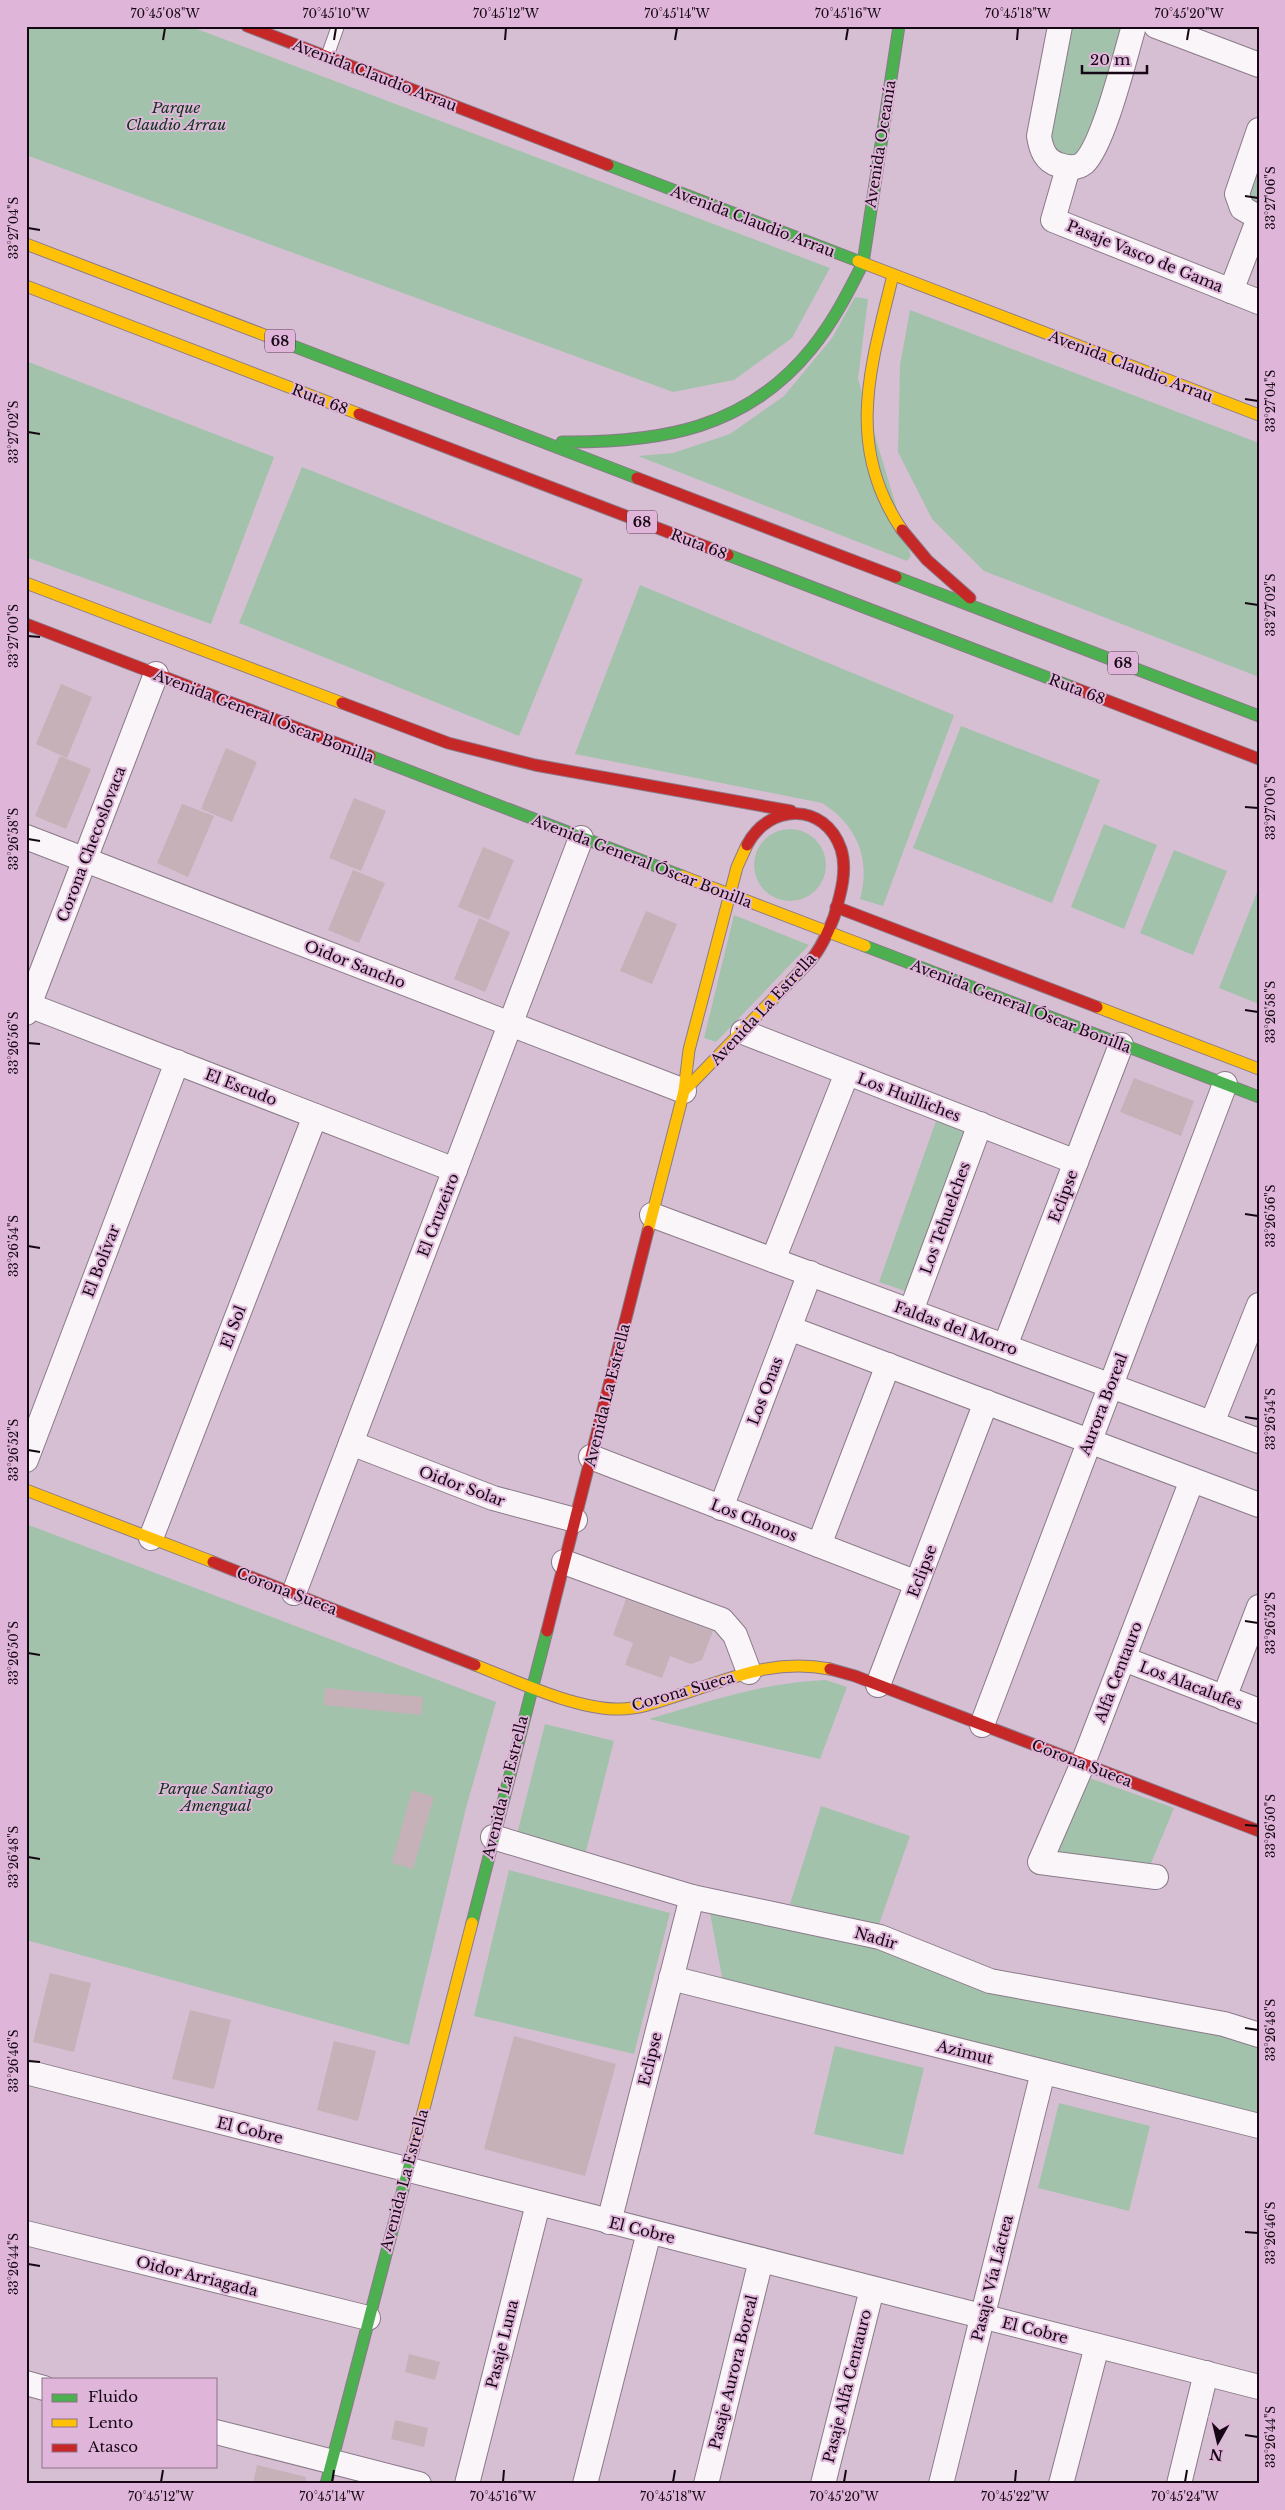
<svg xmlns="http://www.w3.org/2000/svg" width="1285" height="2510" viewBox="0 0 1285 2510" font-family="'Libre Baskerville',serif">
<rect width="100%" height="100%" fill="#d6bfd3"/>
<!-- green -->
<g fill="#a3c2ac">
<path d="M26,26H189L830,268L792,338L734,380L673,392L26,155Z"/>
<path d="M1066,26H1125L1081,158L1056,160L1046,119Z"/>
<path d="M1259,159V209L1246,194Z"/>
<path d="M855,297L868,299L858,379L911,556L907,561L638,456L673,453L730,434L784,396L832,338Z"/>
<path d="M910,310L1259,443V677L984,571L932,519L898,452L900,365Z"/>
<path d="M26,361L274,457L211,624L26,557Z"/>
<path d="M302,467L583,579L519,736L239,623Z"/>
<path d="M640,585L954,715L883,906L860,899C871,859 857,825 822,803L575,754Z"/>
<path d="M961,726L1100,780L1052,903L913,848Z"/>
<path d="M1104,824L1157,845L1124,929L1071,907Z"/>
<circle cx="790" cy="865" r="36"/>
<path d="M1174,850L1227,871L1193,955L1140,933Z"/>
<path d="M1259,887V1004L1219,988Z"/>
<path d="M734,915L809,945L716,1042L704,1038Z"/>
<path d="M936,1121L965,1131L908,1292L879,1282Z"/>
<path d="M26,1524L496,1702L466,1808L409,2045L26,1940Z"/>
<path d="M826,1680L847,1687L820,1759L649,1719C707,1702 765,1682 826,1680Z"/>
<path d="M545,1724L614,1741L585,1855L516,1838Z"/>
<path d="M1084,1776L1174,1808L1147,1873L1048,1859Z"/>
<path d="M821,1806L910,1836L878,1927L790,1904Z"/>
<path d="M509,1870L670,1913L634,2054L474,2016Z"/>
<path d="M710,1913L875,1944L1207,2031L1259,2048V2118L723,1982Z"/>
<path d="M835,2046L924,2068L903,2155L814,2134Z"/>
<path d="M1059,2103L1150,2126L1129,2211L1038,2188Z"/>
</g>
<!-- building -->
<g fill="#c6b1b8">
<path d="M61,684L92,697L67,758L36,744Z"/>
<path d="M226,748L257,762L232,822L201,809Z"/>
<path d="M60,756L91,769L66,829L35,816Z"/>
<path d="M354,798L386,811L361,871L329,858Z"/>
<path d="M182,804L214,816L188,877L157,863Z"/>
<path d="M483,847L514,860L489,920L458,907Z"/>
<path d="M353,870L385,883L359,943L328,930Z"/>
<path d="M646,911L677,924L652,984L620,971Z"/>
<path d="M479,918L510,932L485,992L454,979Z"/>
<path d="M1134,1078L1194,1101L1181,1136L1120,1112Z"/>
<path d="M626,1599L713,1631L702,1660L691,1664L670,1656L662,1678L625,1665L633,1643L613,1635Z"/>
<path d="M325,1688L423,1697L421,1715L324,1705Z"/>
<path d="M412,1790L434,1797L413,1869L392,1863Z"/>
<path d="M50,1973L91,1983L74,2052L33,2042Z"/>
<path d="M190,2010L231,2020L214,2089L172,2079Z"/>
<path d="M514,2036L616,2064L585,2176L484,2149Z"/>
<path d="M334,2041L376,2051L358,2121L317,2110Z"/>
<path d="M409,2354L440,2362L435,2380L405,2372Z"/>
<path d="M395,2420L428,2428L424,2447L391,2439Z"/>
<path d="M257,2465L306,2477L305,2484H253Z"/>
</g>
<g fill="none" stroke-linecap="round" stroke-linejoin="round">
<defs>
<path id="lane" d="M327,57L338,26"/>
<g id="street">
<path d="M1060,26L1039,136C1041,149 1045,161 1059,165C1068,168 1077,169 1084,163C1104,144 1125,56 1134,26"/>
<path d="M1156,26L1259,65"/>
<path d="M1068,168L1053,220L1259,302"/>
<path d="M1231,291L1259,218L1242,208L1237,194L1259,130"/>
<path d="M26,837L684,1091"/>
<path d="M26,1004L455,1170"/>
<path d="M26,1013L156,674"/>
<path d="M743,1032L1076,1162"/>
<path d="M652,1215L1259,1441"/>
<path d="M773,1260L847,1073"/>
<path d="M911,1311L980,1124"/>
<path d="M789,1328L1259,1505"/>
<path d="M1005,1346L1121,1045"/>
<path d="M1212,1423L1259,1305"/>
<path d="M351,1443L493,1498L575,1520"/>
<path d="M591,1457L917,1583"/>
<path d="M26,1460L177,1062"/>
<path d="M721,1508L810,1273"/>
<path d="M151,1538L315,1116"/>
<path d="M819,1545L888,1365"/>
<path d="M564,1562L722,1620L735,1635L749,1672"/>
<path d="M294,1593L581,838"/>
<path d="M1124,1659L1259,1711"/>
<path d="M878,1685L986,1402"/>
<path d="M1224,1698L1259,1607"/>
<path d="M982,1725L1225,1084"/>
<path d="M493,1837L692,1897L880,1937L990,1981L1224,2024L1259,2035"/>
<path d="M1156,1877L1040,1862L1083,1763L1192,1480"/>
<path d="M671,1978L1259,2126"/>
<path d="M26,2072L1259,2387"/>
<path d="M609,2222L692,1897"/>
<path d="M26,2233L368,2318"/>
<path d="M26,2383L44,2388"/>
<path d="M216,2432L419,2484"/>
<path d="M467,2484L538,2204"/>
<path d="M585,2484L649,2232"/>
<path d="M706,2484L761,2260"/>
<path d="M823,2484L872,2289"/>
<path d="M941,2484L1043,2072"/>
<path d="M1061,2484L1097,2346"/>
<path d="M1179,2484L1206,2373"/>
</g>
<g id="fast">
<path d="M608,165L858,261"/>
<path d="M863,263L899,26"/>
<path d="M267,336L637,478"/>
<path d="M562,442C660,443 747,429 812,348C833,322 848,293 863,263"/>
<path d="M728,555L1072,687"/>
<path d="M896,577L1259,716"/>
<path d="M370,756L682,876"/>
<path d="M865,946L1259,1097"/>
<path d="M472,1923L547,1631"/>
<path d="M326,2484L413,2151"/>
</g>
<g id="slow">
<path d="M26,244L267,336"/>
<path d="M858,261L1259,415"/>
<path d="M893,275C871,366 844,445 902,530"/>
<path d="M26,286L359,414"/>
<path d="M26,583L342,703"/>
<path d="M682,876L865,946"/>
<path d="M1097,1007L1259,1069"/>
<path d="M684,1091L810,961"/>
<path d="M648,1231L684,1091L689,1050L737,867L747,845"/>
<path d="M26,1490L213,1562"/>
<path d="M475,1665C516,1681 577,1710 620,1709C639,1709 658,1702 676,1696C730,1679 772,1658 830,1669"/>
<path d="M413,2151L472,1923"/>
</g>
<g id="jam">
<path d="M247,26L608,165"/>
<path d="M359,414L728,555"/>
<path d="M637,478L896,577"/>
<path d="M902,530L927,560L970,598"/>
<path d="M26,624L370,756"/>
<path d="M1072,687L1259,759"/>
<path d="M342,703L448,743L535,765L791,811"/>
<path d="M747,845C769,803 825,802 841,849C848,871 840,896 834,917C828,932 821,949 810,961"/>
<path d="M836,907L1097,1007"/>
<path d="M213,1562L475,1665"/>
<path d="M547,1631L648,1231"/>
<path d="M830,1669L855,1676L1259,1831"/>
</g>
</defs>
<!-- lane casing -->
<use href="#lane" stroke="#8b7a89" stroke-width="14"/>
<!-- street casing -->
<use href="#street" stroke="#8b7a89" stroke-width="26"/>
<!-- fast casing -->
<use href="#fast" stroke="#8b7a89" stroke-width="13"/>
<!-- slow casing -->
<use href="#slow" stroke="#8b7a89" stroke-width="13"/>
<!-- jam casing -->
<use href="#jam" stroke="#8b7a89" stroke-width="13"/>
<!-- lane -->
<use href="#lane" stroke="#f9f5f8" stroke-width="12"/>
<!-- street -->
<use href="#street" stroke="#f9f5f8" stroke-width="24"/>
<!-- fast -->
<use href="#fast" stroke="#4caf50" stroke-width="11"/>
<!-- slow -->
<use href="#slow" stroke="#ffc107" stroke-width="11"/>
<!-- jam -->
<use href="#jam" stroke="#c62828" stroke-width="11"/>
</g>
<!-- ticks -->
<path fill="none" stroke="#150713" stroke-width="2" d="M163,40L165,28M334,40L336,28M505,40L506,28M675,40L677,28M846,40L848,28M1017,40L1018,28M1187,40L1189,28M1245,196L1258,198M28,228L40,230M1245,399L1258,401M28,432L40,434M1245,603L1258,605M28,636L40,637M1245,807L1258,808M28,839L40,841M1245,1010L1258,1012M28,1043L40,1044M1245,1214L1258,1216M28,1246L40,1248M1245,1417L1258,1419M28,1450L40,1452M1245,1621L1258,1623M28,1653L40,1655M1245,1825L1258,1826M28,1857L40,1859M1245,2028L1258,2030M28,2061L40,2062M1245,2232L1258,2233M28,2264L40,2266M1245,2435L1258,2437M161,2482L163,2470M332,2482L334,2470M503,2482L504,2470M673,2482L675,2470M844,2482L846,2470M1015,2482L1016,2470M1185,2482L1187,2470"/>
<g text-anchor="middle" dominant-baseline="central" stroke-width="4" stroke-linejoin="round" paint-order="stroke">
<!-- shield labels -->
<g fill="#dfb6d9" stroke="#523c4e" stroke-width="1">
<rect x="265" y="329.5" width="30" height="23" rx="4"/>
<rect x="627" y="510.5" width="30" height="23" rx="4"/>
<rect x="1108" y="651.5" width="30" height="23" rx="4"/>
</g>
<g font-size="14" font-weight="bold" fill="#150713">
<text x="280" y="341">68</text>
<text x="642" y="522">68</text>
<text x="1123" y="663">68</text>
</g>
<!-- street labels -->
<g font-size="15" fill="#150713" stroke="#dfb6d9">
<text transform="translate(375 75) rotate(21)">Avenida Claudio Arrau</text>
<text transform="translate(880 144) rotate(-81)">Avenida Oceanía</text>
<text transform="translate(753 221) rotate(21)">Avenida Claudio Arrau</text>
<text transform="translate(1145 256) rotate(22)">Pasaje Vasco de Gama</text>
<text transform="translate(1131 366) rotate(21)">Avenida Claudio Arrau</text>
<text transform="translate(320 399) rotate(21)">Ruta 68</text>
<text transform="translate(699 544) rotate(21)">Ruta 68</text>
<text transform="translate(1077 689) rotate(21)">Ruta 68</text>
<text transform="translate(264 716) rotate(21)">Avenida General Óscar Bonilla</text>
<text transform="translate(91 844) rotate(-69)">Corona Checoslovaca</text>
<text transform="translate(642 861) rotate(21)">Avenida General Óscar Bonilla</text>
<text transform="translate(355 964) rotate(21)">Oidor Sancho</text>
<text transform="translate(1021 1006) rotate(21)">Avenida General Óscar Bonilla</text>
<text transform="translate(763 1009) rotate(-47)">Avenida La Estrella</text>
<text transform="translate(241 1087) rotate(21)">El Escudo</text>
<text transform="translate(909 1097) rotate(21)">Los Huilliches</text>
<text transform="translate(1063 1196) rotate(-69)">Eclipse</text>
<text transform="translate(438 1215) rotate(-69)">El Cruzeiro</text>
<text transform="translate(945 1218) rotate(-70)">Los Tehuelches</text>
<text transform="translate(101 1261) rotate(-69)">El Bolívar</text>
<text transform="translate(233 1327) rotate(-69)">El Sol</text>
<text transform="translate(956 1328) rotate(20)">Faldas del Morro</text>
<text transform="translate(765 1391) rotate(-69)">Los Onas</text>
<text transform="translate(607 1395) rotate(-76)">Avenida La Estrella</text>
<text transform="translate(1103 1404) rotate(-69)">Aurora Boreal</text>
<text transform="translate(462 1486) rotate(20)">Oidor Solar</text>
<text transform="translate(754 1520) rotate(21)">Los Chonos</text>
<text transform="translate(922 1571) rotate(-69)">Eclipse</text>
<text transform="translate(287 1591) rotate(21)">Corona Sueca</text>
<text transform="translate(1118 1672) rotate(-69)">Alfa Centauro</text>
<text transform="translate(1191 1685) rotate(21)">Los Alacalufes</text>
<text transform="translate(683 1691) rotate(-16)">Corona Sueca</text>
<text transform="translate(1082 1763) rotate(21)">Corona Sueca</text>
<text transform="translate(505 1787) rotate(-76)">Avenida La Estrella</text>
<text transform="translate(876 1938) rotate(16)">Nadir</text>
<text transform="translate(965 2052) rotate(14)">Azimut</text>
<text transform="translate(650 2059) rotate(-76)">Eclipse</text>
<text transform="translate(250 2130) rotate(14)">El Cobre</text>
<text transform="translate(404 2180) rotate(-75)">Avenida La Estrella</text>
<text transform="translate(642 2230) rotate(14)">El Cobre</text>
<text transform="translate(197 2276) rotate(14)">Oidor Arriagada</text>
<text transform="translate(992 2278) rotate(-76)">Pasaje Vía Láctea</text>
<text transform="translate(1035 2330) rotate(14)">El Cobre</text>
<text transform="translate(502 2344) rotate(-76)">Pasaje Luna</text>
<text transform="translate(733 2372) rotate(-76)">Pasaje Aurora Boreal</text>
<text transform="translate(847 2386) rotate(-76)">Pasaje Alfa Centauro</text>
</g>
<!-- park labels -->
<g font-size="15" font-style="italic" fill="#0e341a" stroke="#dfb6d9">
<text x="176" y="107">Parque<tspan x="176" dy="17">Claudio Arrau</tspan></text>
<text x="216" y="1788">Parque Santiago<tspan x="216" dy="17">Amengual</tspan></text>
</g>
</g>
<!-- border -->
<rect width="1285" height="2510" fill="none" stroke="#dfb6d9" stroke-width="55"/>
<!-- legend -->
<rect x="42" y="2378" width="175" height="90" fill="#dfb6d9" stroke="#8e708a"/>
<rect x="52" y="2394" width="25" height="8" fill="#4caf50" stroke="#8e708a"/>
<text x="88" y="2402" font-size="15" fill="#150713">Fluido</text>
<rect x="52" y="2419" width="25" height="8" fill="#ffc107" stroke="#8e708a"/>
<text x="88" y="2428" font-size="15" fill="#150713">Lento</text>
<rect x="52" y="2444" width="25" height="8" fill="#c62828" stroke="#8e708a"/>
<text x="88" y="2452" font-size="15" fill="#150713">Atasco</text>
<!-- north arrow -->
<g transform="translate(1218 2442) rotate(188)" stroke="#dfb6d9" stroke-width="4" paint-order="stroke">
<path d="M0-4L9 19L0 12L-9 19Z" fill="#150713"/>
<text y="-8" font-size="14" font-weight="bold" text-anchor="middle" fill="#150713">N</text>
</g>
<!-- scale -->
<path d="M1082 65v8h65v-8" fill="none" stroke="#150713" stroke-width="2.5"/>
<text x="1090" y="65" font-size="15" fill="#150713" stroke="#dfb6d9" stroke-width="4" paint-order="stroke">20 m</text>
<rect x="28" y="28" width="1230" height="2454" fill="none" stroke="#150713" stroke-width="2"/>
<g font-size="12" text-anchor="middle" fill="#150713">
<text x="165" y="18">70°45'08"W</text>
<text x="336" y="18">70°45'10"W</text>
<text x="506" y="18">70°45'12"W</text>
<text x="677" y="18">70°45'14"W</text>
<text x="848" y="18">70°45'16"W</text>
<text x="1018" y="18">70°45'18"W</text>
<text x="1189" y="18">70°45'20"W</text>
<text transform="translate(1271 198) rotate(-90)" y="4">33°27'06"S</text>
<text transform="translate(14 228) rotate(-90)" y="4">33°27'04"S</text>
<text transform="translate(1271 401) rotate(-90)" y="4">33°27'04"S</text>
<text transform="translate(14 432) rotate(-90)" y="4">33°27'02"S</text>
<text transform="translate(1271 605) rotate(-90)" y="4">33°27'02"S</text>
<text transform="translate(14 636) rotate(-90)" y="4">33°27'00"S</text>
<text transform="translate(1271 808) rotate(-90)" y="4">33°27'00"S</text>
<text transform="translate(14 839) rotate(-90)" y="4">33°26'58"S</text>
<text transform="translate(1271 1012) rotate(-90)" y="4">33°26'58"S</text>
<text transform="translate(14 1043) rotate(-90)" y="4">33°26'56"S</text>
<text transform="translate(1271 1216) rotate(-90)" y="4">33°26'56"S</text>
<text transform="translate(14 1246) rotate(-90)" y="4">33°26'54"S</text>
<text transform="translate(1271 1419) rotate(-90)" y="4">33°26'54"S</text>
<text transform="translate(14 1450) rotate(-90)" y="4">33°26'52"S</text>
<text transform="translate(1271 1623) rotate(-90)" y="4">33°26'52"S</text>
<text transform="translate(14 1653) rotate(-90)" y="4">33°26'50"S</text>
<text transform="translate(1271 1826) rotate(-90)" y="4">33°26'50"S</text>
<text transform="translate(14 1857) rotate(-90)" y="4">33°26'48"S</text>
<text transform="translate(1271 2030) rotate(-90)" y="4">33°26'48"S</text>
<text transform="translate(14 2061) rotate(-90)" y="4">33°26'46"S</text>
<text transform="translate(1271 2233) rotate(-90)" y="4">33°26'46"S</text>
<text transform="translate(14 2264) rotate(-90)" y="4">33°26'44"S</text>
<text transform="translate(1271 2437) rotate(-90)" y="4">33°26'44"S</text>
<text x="161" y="2501">70°45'12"W</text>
<text x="332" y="2501">70°45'14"W</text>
<text x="503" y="2501">70°45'16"W</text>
<text x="673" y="2501">70°45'18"W</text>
<text x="844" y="2501">70°45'20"W</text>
<text x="1015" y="2501">70°45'22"W</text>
<text x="1185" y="2501">70°45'24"W</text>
</g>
</svg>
